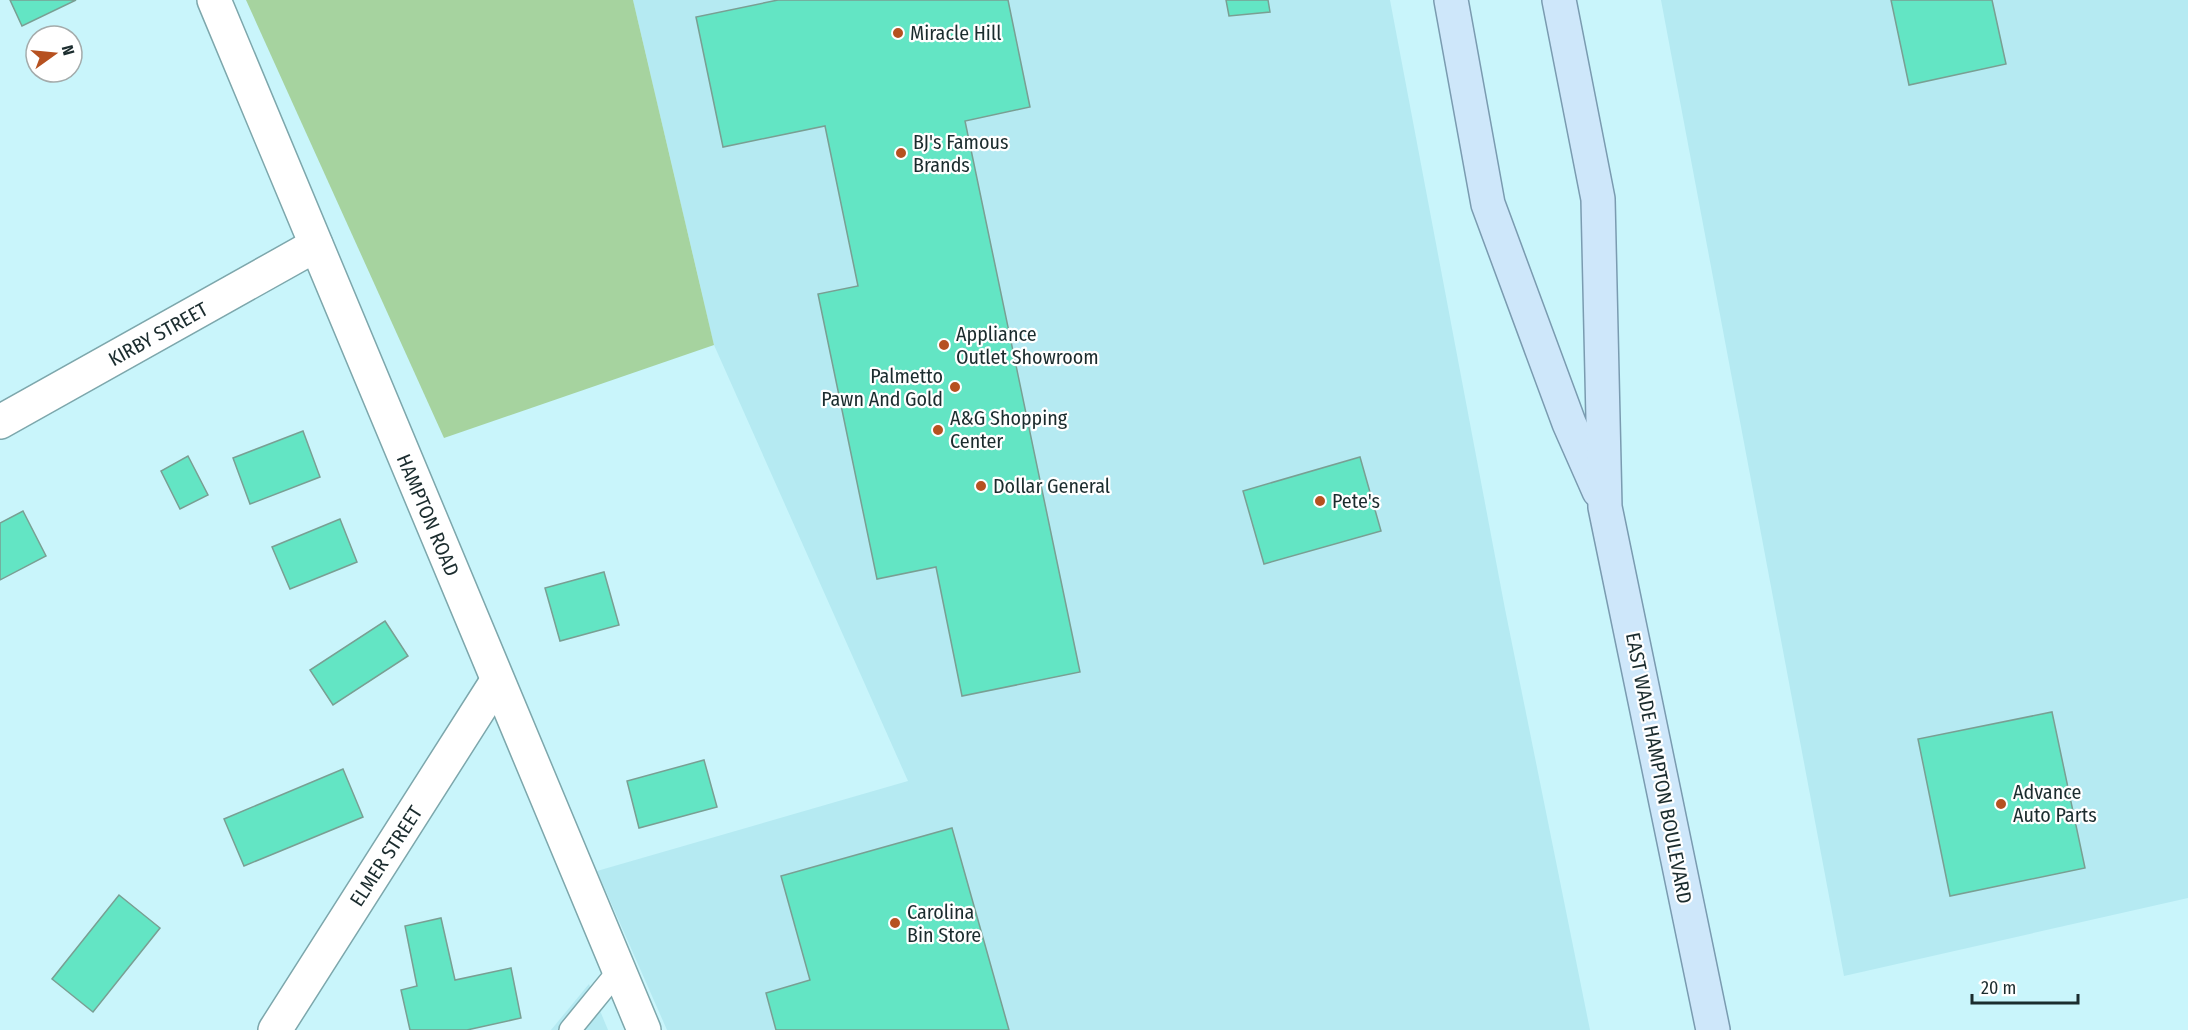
<svg xmlns="http://www.w3.org/2000/svg" width="2188" height="1030" viewBox="0 0 2188 1030" font-family="'Fira Sans Condensed',sans-serif">
<rect width="100%" height="100%" fill="#c9f5fb"/>
<!-- built -->
<g fill="#b5eaf2">
<path d="M633,0H1390L1505,609L1590,1030H667L597,871L908,781L714,345Z"/>
<path d="M1661,0H2188V898L1844,976Z"/>
<path d="M589,984L608,1030H551Z"/>
</g>
<!-- green -->
<path fill="#a6d39f" d="M246,0H633L714,345L444,438Z"/>
<!-- building -->
<g fill="#63e5c4" stroke="#799f93" stroke-width="1.5">
<path d="M10,0H76L22,26Z"/>
<path d="M778,0H1008L1030,107L965,121L1080,672L962,696L936,567L877,579L818,294L858,286L825,126L723,147L696,17Z"/>
<path d="M1226,0H1268L1270,12L1229,16Z"/>
<path d="M1891,0H1992L2006,64L1909,85Z"/>
<path d="M303,431L320,477L250,504L233,458Z"/>
<path d="M188,456L208,495L180,509L161,471Z"/>
<path d="M1360,457L1381,531L1264,564L1243,491Z"/>
<path d="M23,511L46,556L0,580V523Z"/>
<path d="M340,519L357,562L290,589L272,547Z"/>
<path d="M604,572L619,625L560,641L545,588Z"/>
<path d="M385,621L408,656L333,705L310,670Z"/>
<path d="M2052,712L2085,868L1950,896L1918,739Z"/>
<path d="M704,760L717,807L639,828L627,781Z"/>
<path d="M343,769L363,817L244,866L224,819Z"/>
<path d="M952,828L1009,1030H776L766,993L810,980L781,876Z"/>
<path d="M119,895L160,928L93,1012L52,979Z"/>
<path d="M441,918L455,980L511,968L521,1018L467,1030H410L401,990L417,986L405,926Z"/>
</g>
<g fill="none" stroke-linecap="round" stroke-linejoin="round">
<defs>
<path id="lane" d="M570,1030L619,970"/>
<g id="street">
<path d="M214,0L644,1030"/>
<path d="M0,422L316,245"/>
<path d="M275,1030L497,681"/>
</g>
<g id="primary">
<path d="M1451,0L1488,204L1569,423L1599,491"/>
<path d="M1559,0L1598,199L1605,507L1713,1030"/>
</g>
</defs>
<!-- lane casing -->
<use href="#lane" stroke="#7da7ac" stroke-width="24"/>
<!-- street casing -->
<use href="#street" stroke="#7da7ac" stroke-width="36"/>
<!-- primary casing -->
<use href="#primary" stroke="#7a9bb0" stroke-width="36"/>
<!-- lane -->
<use href="#lane" stroke="#fff" stroke-width="21"/>
<!-- street -->
<use href="#street" stroke="#fff" stroke-width="33"/>
<!-- primary -->
<use href="#primary" stroke="#cee7fa" stroke-width="33"/>
</g>
<!-- markers -->
<g fill="#b65120" stroke="#fff" stroke-width="2">
<circle cx="898" cy="33" r="6"/>
<circle cx="901" cy="153" r="6"/>
<circle cx="944" cy="345" r="6"/>
<circle cx="955" cy="387" r="6"/>
<circle cx="938" cy="430" r="6"/>
<circle cx="981" cy="486" r="6"/>
<circle cx="1320" cy="501" r="6"/>
<circle cx="2001" cy="804" r="6"/>
<circle cx="895" cy="923" r="6"/>
</g>
<g text-anchor="middle" dominant-baseline="central" stroke-width="4.5" stroke-linejoin="round" paint-order="stroke">
<!-- poi labels -->
<g font-size="20" fill="#1b2c2e" stroke="#fff" text-anchor="start">
<text x="910" y="33">Miracle Hill</text>
<text x="913" y="142">BJ's Famous<tspan x="913" dy="23">Brands</tspan></text>
<text x="956" y="334">Appliance<tspan x="956" dy="23">Outlet Showroom</tspan></text>
<text x="943" y="376" text-anchor="end">Palmetto<tspan x="943" dy="23">Pawn And Gold</tspan></text>
<text x="950" y="418">A&amp;G Shopping<tspan x="950" dy="23">Center</tspan></text>
<text x="993" y="486">Dollar General</text>
<text x="1332" y="501">Pete's</text>
<text x="2013" y="792">Advance<tspan x="2013" dy="23">Auto Parts</tspan></text>
<text x="907" y="912">Carolina<tspan x="907" dy="23">Bin Store</tspan></text>
</g>
<!-- street labels -->
<g font-size="20" fill="#1b2c2e" stroke="#fff">
<text transform="translate(158 334) rotate(-29)">KIRBY STREET</text>
<text transform="translate(428 515) rotate(67)">HAMPTON ROAD</text>
<text transform="translate(1659 768) rotate(79)">EAST WADE HAMPTON BOULEVARD</text>
<text transform="translate(386 856) rotate(-57)">ELMER STREET</text>
</g>
</g>
<!-- north arrow -->
<g transform="translate(54 54) rotate(75)"><circle r="28" fill="#ffffff" stroke="#a4abab" stroke-width="1.5"/>
<path d="M0-4.5L10 22L0 15L-10 22Z" fill="#b65120"/>
<text y="-9" font-size="16" font-weight="bold" text-anchor="middle" fill="#1b2c2e">N</text>
</g>
<!-- scale -->
<path d="M1972 994v9h106v-9" fill="none" stroke="#1b2c2e" stroke-width="3"/>
<text x="1981" y="994" font-size="18" fill="#1b2c2e" stroke="#ffffff" stroke-width="4.5" paint-order="stroke">20 m</text>
</svg>
